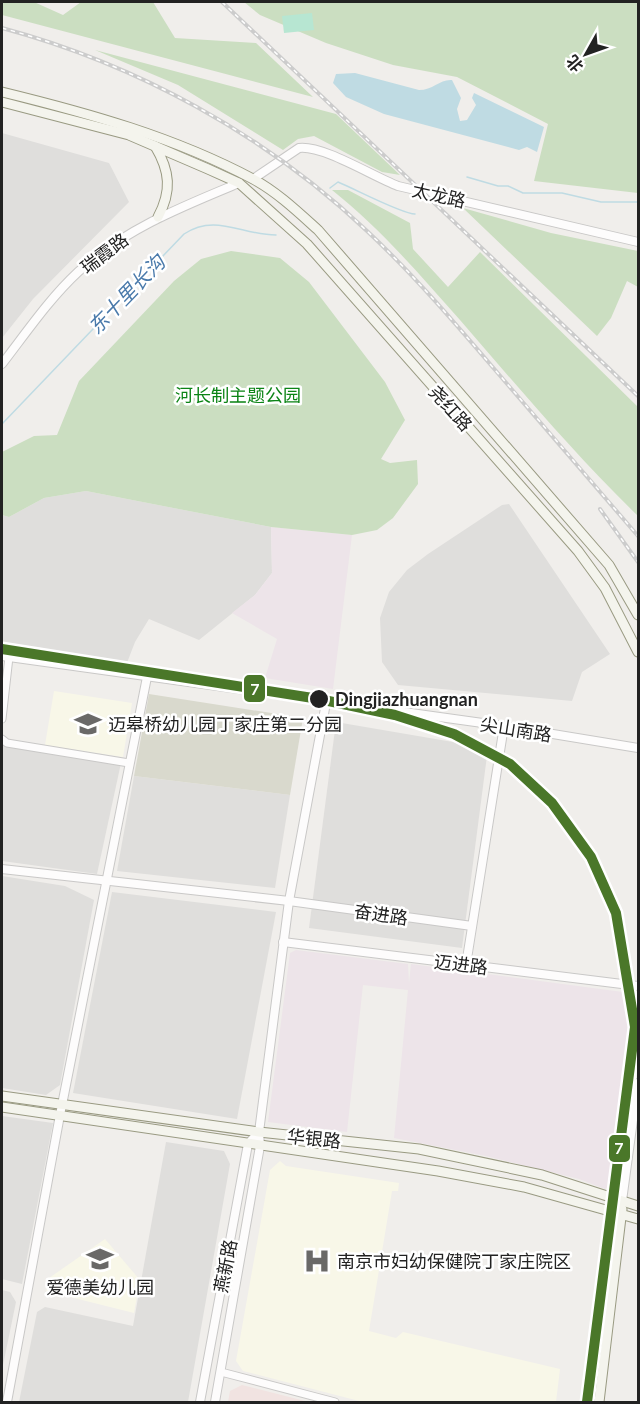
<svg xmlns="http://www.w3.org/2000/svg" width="640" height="1404" viewBox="0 0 640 1404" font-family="Lato,'Noto Sans SC',sans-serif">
<rect width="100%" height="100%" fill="#f0eeeb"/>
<!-- residential -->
<g fill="#dfdedc">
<path d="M2,133L109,163L129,202L33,299L2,338Z"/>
<path d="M86,491L271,527L272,573L255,595L199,640L149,619L135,642L125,668L2,651V515L9,517L44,498Z"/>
<path d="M509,504L610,654L582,672L572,701L398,685L382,662L380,618L389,592L407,570L428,554L502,505Z"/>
<path d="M336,722L488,748L462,948L309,928Z"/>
<path d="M2,745L121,763L97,874L2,861Z"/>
<path d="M134,776L290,795L275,888L117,871Z"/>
<path d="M2,876L65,886L94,900L60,1085L46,1095L2,1088Z"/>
<path d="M112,892L276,912L237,1119L73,1093Z"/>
<path d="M2,1116L53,1123L22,1284L2,1279Z"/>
<path d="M166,1142L224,1151L230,1164L188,1402H19L37,1312L45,1307L133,1326Z"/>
<path d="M2,1290L10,1292L16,1302L2,1370Z"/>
</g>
<!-- commercial -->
<path fill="#f1e3e1" d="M242,1385L309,1402H228L230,1391Z"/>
<!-- industrial -->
<g fill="#ede4e9">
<path d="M271,527L352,535L333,689L265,678L277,639L232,613L255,595L272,573Z"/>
<path d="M296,950L408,964L409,983L411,964L638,994L619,1180L605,1189L579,1179L486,1156L394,1138L408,990L363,985L347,1132L268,1122L290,953Z"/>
</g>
<!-- education -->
<g fill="#f8f7e8">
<path d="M54,691L132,703L123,757L45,745Z"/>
<path d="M280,1161L286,1166L399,1183L398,1191H392L369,1331L396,1338L403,1332L560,1369L556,1402H363L243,1371L236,1361L270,1170Z"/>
<path d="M105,1239L140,1280L134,1313L46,1291L49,1278Z"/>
</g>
<!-- construction -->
<path fill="#d9d9cd" d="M149,694L303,718L290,795L134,776Z"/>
<!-- forest -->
<g fill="#cbdec1">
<path d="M2,2H34L63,15L81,2H153L175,38L256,43L313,97L2,15Z"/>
<path d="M244,2H638V193L534,181L548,124L457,77L393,65L326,43L260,15Z"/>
<path d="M95,50L336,114L400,175L382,172L314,136L298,139L283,150L178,85Z"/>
<path d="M332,190H348L410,223L413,249L448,287L480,252L638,407V516C575,455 518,387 460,320C420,275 380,228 332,190Z"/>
<path d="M463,208L551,233L638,251V287L627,281L611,318L597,336Z"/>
<path d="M231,251L280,258L309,282L385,382L405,420L381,459L390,463L417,460L418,484L393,518L377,530L352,535L271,527L86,491L44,498L9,517L2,515V452L34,436L57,435L79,381L174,281L201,259Z"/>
</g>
<!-- pitch -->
<path fill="#b7e6d2" d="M312,13L314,30L284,33L282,16Z"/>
<!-- water -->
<path fill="#bfdbe3" d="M355,73L419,90C433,90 440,79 452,80L461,98L457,109L460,121L467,120L476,105L472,98L474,93L544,127L537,152L527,147L519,150L384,114L346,97L333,83L336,74Z"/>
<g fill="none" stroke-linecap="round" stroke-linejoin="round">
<!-- stream -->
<g stroke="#bfdbe3" stroke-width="1.5">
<path d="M467,177L498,186H508L523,193H562L601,202H638"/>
<path d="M330,188L338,182C355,189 402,214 415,214"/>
<path d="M2,424L184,234C215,213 242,235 276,235"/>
</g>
<defs>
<g id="minor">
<path d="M2,719L9,657"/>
<path d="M2,739L7,743L129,763"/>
<path d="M221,1372L335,1402"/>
</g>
<g id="tertiary">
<path d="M253,179L299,148C323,145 372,176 398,186L638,242"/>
<path d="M2,364C26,333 49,299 78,272C125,229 181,207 239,183"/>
<path d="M2,656L504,726L638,748"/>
<path d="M2,869L289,901L472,926"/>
<path d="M283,942L638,986"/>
<path d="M466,965L504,726"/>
<path d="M622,1201L638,1083"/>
<path d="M7,1402L60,1115L147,677"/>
<path d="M200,1402L248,1144L259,1132"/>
<path d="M215,1402L260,1146L259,1132L289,901L326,703"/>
</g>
<g id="secondary">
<path d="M2,92C88,113 174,137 253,179C277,192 297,211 318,230L609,565L638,615"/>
<path d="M2,102L129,135L208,169L239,183L307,244L578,551L605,588L638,652"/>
<path d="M155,146C170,171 172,191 158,217"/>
<path d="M2,1096L259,1132L419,1149L542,1175L638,1206"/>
<path d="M2,1107L438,1171L524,1187L638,1219"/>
<path d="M588,1402L613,1211L617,1207"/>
<path d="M599,1402L622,1209"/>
</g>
</defs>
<!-- minor casing -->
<use href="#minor" stroke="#c9c8c7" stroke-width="9"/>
<!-- tertiary casing -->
<use href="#tertiary" stroke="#c9c8c7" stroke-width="10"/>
<!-- secondary casing -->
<use href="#secondary" stroke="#999a82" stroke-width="11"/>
<!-- minor -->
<use href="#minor" stroke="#fdfcfc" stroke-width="7"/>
<!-- tertiary -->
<use href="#tertiary" stroke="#fdfcfc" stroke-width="8"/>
<!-- secondary -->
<use href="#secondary" stroke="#f4f4ed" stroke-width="9"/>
<defs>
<g id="rail">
<path d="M222,2L638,396"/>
<path d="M2,28C136,64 266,135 367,231C413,274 455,323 496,371C544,426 591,481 638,536"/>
<path d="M600,509L638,562"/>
</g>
</defs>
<!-- rail casing -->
<use href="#rail" stroke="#ccc" stroke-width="4"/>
<!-- rail -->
<use href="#rail" stroke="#fff" stroke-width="1.5" stroke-dasharray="4.5" stroke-linecap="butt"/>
<defs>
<path id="metro-1" d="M2,649L319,699L395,715L454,734L510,764L552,803L591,857L616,913L635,1027L587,1402"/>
</defs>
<!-- metro-1 casing -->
<use href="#metro-1" stroke="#fff" stroke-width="15"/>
<!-- metro-1 -->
<use href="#metro-1" stroke="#4a7729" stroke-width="10"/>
</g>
<!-- icons -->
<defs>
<symbol id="school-bare" viewBox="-9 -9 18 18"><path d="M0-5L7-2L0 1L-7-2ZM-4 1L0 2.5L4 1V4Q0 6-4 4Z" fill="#6a6968" stroke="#fff" stroke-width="2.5" paint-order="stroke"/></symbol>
<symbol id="hospital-bare" viewBox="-9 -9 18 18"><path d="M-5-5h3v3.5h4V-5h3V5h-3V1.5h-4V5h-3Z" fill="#6a6968" stroke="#fff" stroke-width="2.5" paint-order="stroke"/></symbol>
</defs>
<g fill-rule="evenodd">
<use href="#school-bare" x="69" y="705" width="38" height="38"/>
<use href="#school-bare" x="81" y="1240" width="38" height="38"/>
<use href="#hospital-bare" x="298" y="1242" width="38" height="38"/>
</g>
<!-- markers -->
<circle fill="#222" stroke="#fff" stroke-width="2" cx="319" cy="699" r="10"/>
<g text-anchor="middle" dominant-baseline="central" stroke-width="5" stroke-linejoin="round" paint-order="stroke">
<!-- street labels -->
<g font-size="18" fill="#222" stroke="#fff">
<text transform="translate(439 195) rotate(13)">太龙路</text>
<text transform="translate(104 253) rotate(-37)">瑞霞路</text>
<text transform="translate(451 408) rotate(48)">尧红路</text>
<text transform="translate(516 729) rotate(9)">尖山南路</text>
<text transform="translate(381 914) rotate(8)">奋进路</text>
<text transform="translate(461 964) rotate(7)">迈进路</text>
<text transform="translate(314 1138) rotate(6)">华银路</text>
<text transform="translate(225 1266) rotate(-79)">燕新路</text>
</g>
<!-- park labels -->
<g font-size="18" fill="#0c8416" stroke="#fff">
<text x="238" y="395">河长制主题公园</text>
</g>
<!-- stop labels -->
<g font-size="18" font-weight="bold" fill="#222" stroke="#fff" text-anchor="start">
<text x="335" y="699">Dingjiazhuangnan</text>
</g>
<!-- poi labels -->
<g font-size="18" fill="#222" stroke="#fff" text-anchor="start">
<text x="108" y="724">迈皋桥幼儿园丁家庄第二分园</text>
<text x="337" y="1261">南京市妇幼保健院丁家庄院区</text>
<text x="100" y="1287" text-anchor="middle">爱德美幼儿园</text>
</g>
<!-- water labels -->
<g font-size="20" font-style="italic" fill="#4a7aab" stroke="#fff">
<text transform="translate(126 294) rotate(-46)">东十里长沟</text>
</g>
</g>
<g stroke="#fff" stroke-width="2">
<rect x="243" y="674" width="23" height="29" rx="6" fill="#4a7729"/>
<rect x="608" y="1134" width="23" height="29" rx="6" fill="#4a7729"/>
</g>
<g font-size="16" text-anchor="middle" font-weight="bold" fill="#fff">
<text x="255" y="695">7</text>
<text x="619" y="1154">7</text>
</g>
<!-- border -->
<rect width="640" height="1404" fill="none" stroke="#222222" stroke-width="6"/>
<!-- north arrow -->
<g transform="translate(586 54) rotate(230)" stroke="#ffffff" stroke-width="4.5" paint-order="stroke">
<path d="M0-4.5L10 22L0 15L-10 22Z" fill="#222222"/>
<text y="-9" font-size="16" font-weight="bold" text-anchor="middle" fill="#222222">北</text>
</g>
</svg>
